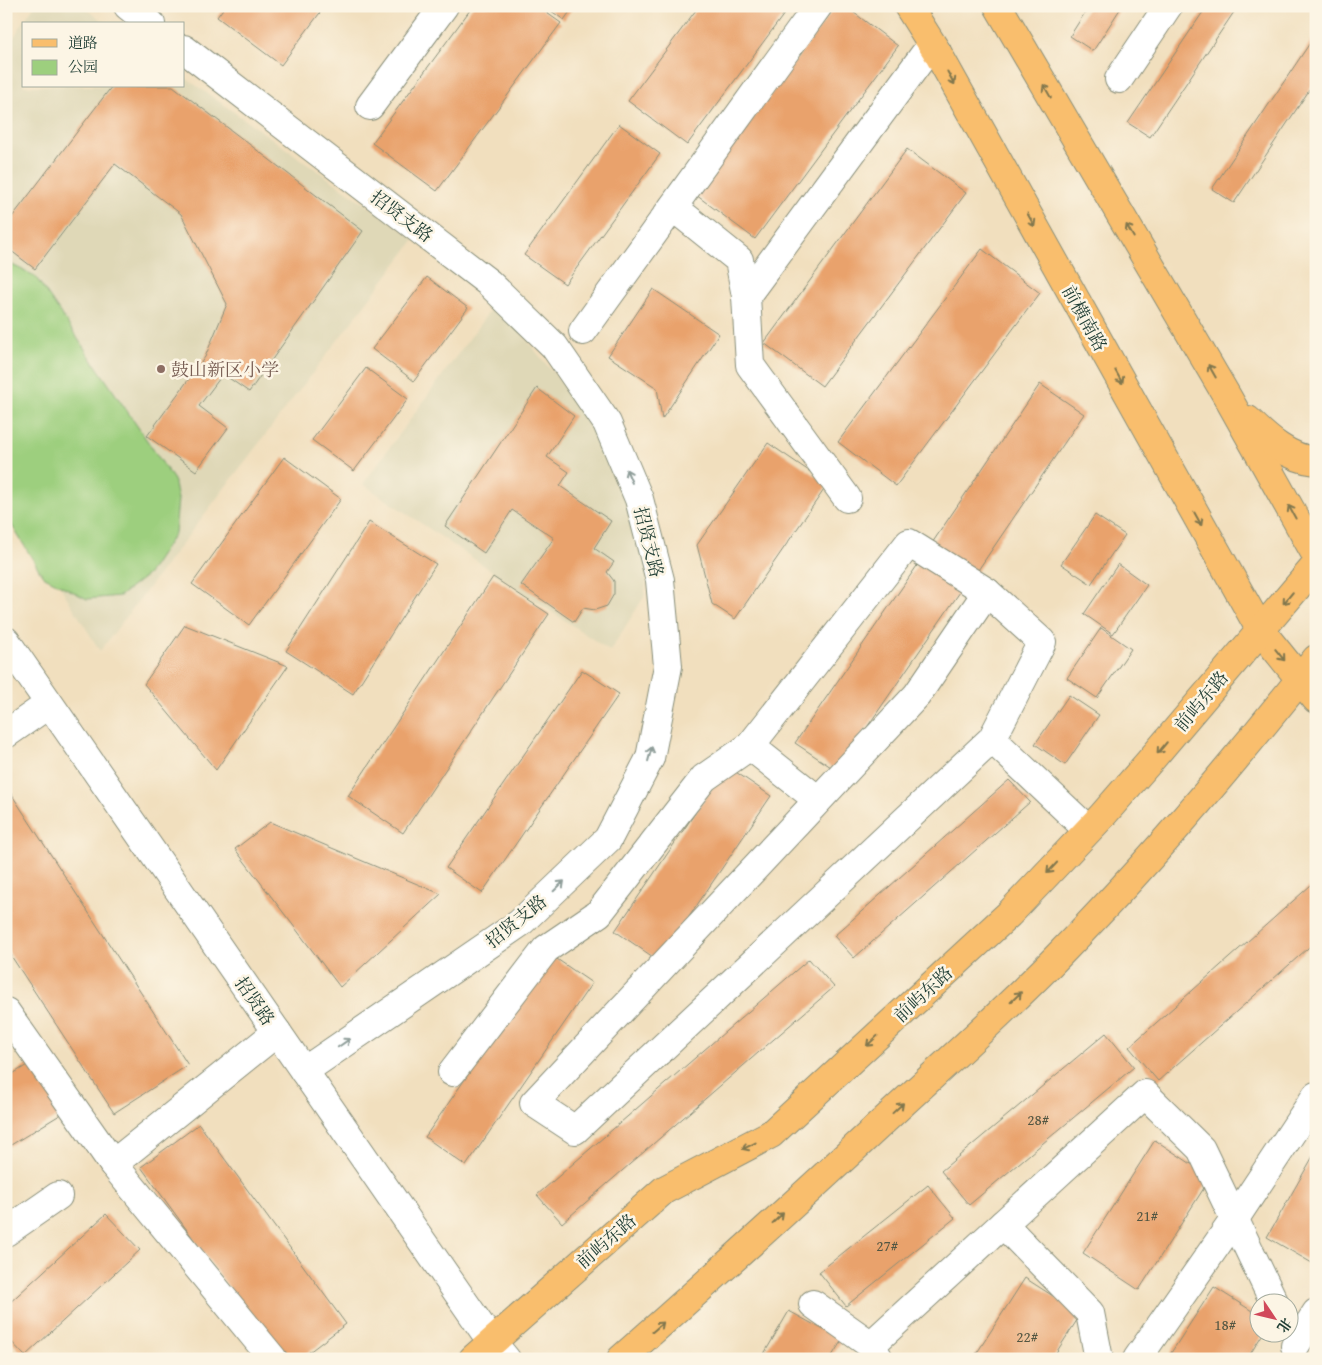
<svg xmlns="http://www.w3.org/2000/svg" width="1322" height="1365" viewBox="0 0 1322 1365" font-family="'Gentium Book Plus','Noto Serif SC',serif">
<rect width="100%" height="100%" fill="#fcf5e5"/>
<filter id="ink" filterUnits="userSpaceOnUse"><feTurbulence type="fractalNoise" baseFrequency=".02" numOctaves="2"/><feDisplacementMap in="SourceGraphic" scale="10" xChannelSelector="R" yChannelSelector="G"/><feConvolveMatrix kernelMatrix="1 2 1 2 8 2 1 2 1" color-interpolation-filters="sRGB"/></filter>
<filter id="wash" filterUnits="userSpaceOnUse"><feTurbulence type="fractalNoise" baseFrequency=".0096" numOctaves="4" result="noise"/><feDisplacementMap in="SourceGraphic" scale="20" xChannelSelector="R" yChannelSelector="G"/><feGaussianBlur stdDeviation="1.12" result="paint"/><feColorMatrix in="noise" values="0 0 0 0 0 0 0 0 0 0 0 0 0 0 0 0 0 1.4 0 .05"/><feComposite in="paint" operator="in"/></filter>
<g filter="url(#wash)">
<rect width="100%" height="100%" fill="#f1dfbe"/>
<!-- built -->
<g fill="#dfd8b7">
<path d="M34,6H82L107,24H24V86H184V77L415,239L100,651L6,499V49Z"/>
<path d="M496,302L597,427L641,526L648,572L644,597L610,651L363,484Z"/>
</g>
<!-- green -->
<path fill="#9dcf7e" stroke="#5e8659" d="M6,262L35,276L174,480L178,499L175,533L148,574L120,596L87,599L43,576L6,516Z"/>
<g id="blocks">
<!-- building -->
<g fill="#e9a26c">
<path d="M225,6H325L281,65L217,17Z"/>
<path d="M473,6H537L561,23L437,191L372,143Z"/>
<path d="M544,6H574L564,20Z"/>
<path d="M699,6H790L687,145L628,101Z"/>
<path d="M836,6H845L898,46L755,239L696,195Z"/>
<path d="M1089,6H1122L1093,51L1070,36Z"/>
<path d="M1207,6H1238L1150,137L1128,123Z"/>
<path d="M1316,34V80L1234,203L1212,189Z"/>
<path d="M112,86H173L363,231L249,392L223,374L199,406L228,428L196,471L147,436L205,357L227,304L181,214L115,164L35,269L6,247V225Z"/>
<path d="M619,124L660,154L565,284L524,255Z"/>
<path d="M907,149L966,193L822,386L764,343Z"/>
<path d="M982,249L1040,293L896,486L838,442Z"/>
<path d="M427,277L468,308L414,381L372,349Z"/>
<path d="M653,289L719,334L662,419L657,388L608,356Z"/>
<path d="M366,368L408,399L354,471L312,440Z"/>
<path d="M1040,384L1084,414L972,579L928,549Z"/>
<path d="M537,388L574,416L547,457L569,472L560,486L611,521L594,548L614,562L607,572L614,581V594L607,606L595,610L583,608L574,622L521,585L554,538L512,510L484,553L445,526Z"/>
<path d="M768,443L828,484L735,619L712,604L697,545Z"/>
<path d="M284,457L341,499L249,625L192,584Z"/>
<path d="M1095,515L1125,535L1091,584L1061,564Z"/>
<path d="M369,522L436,564L353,694L286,651Z"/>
<path d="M921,560L962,589L837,771L795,743Z"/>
<path d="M1118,564L1147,585L1113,634L1084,614Z"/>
<path d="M493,577L549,614L403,833L348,796Z"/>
<path d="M185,625L288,666L216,770L144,684Z"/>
<path d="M1101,628L1131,649L1097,698L1067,678Z"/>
<path d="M582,670L619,694L482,893L446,868Z"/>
<path d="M1069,695L1099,715L1065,765L1035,744Z"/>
<path d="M727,766L771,796L659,961L615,931Z"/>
<path d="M1009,780L1030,802L854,958L834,936Z"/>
<path d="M6,786L188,1065L114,1113L6,948Z"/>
<path d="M270,822L441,894L340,987L235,849Z"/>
<path d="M1311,885L1316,891V941L1158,1081L1129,1047Z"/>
<path d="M551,955L592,983L466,1166L425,1137Z"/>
<path d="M809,959L834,987L562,1223L537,1195Z"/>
<path d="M1106,1033L1134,1067L969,1205L941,1171Z"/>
<path d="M37,1059L68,1110L6,1148V1078Z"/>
<path d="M199,1124L346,1324L300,1359H281L141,1167Z"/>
<path d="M1155,1140L1211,1177L1139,1290L1083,1253Z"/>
<path d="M1316,1151V1256L1312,1263L1267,1237Z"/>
<path d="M928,1185L955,1218L846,1306L819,1272Z"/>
<path d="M106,1214L140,1250L25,1356L6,1336V1306Z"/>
<path d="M1025,1278L1081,1314L1052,1359H973Z"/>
<path d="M1214,1287L1260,1316V1332H1264L1247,1359H1167Z"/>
<path d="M789,1311L842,1340L830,1359H761Z"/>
</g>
</g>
</g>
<g filter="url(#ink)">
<use href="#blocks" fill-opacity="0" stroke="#888e79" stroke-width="1"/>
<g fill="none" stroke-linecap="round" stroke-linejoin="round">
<defs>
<g id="minor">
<path d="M128,6L151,24"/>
<path d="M184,49L489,283L554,346L607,423L639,499L660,580L668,666L650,758L608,839L520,923L304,1071"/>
<path d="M1119,79L1168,6"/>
<path d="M370,106L444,6"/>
<path d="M673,207L739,260L746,296"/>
<path d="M583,331L818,6"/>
<path d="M847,498L750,365L746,296L924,55L937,52"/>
<path d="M6,641L453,1286L491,1341L506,1359"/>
<path d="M6,734L49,704"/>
<path d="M992,739L1042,642L987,592L917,695L534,1103L575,1130L992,739L1088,830"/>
<path d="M818,800L750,746L909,543L987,592"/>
<path d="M6,1012L113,1164L273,1359"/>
<path d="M452,1072L546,949L599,913L704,778L750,746"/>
<path d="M113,1164L277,1032"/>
<path d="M1003,1224L1090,1313L1099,1359"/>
<path d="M6,1232L58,1196"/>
<path d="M813,1304L871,1345L879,1359"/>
<path d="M871,1345L1145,1094L1201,1149L1274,1302"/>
<path d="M1295,1346L1316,1313"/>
<path d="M1137,1359L1234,1220L1316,1096"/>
</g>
<g id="major">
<path d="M908,6L937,52L1261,631L1316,699"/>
<path d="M998,6L1228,398L1316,555"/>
<path d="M1248,420C1266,438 1289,459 1316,461"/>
<path d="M473,1359L664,1190L771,1134L1009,914L1102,816L1149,762L1316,565"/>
<path d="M621,1359C712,1279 801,1198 889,1116C946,1063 1005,1011 1059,955C1150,862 1235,762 1316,659"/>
</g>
</defs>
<!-- minor casing -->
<use href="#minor" stroke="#888e79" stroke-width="30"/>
<!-- major casing -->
<use href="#major" stroke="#888e79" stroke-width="30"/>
<!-- minor -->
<use href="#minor" stroke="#fff" stroke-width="28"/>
<!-- major -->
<use href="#major" stroke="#f9be6d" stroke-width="28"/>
</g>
<!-- one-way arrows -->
<defs><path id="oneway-shaft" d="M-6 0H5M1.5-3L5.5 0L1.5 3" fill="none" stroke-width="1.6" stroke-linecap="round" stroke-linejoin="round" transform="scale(1.25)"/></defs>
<g stroke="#81774e">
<use href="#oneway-shaft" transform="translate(951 78) rotate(61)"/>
<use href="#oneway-shaft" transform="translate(1047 91) rotate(-120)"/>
<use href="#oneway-shaft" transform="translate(1031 220) rotate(61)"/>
<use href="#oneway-shaft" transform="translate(1130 231) rotate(-120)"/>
<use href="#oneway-shaft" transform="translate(1212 371) rotate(-120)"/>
<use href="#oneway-shaft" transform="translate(1119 377) rotate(61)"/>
<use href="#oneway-shaft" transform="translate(1292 512) rotate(-119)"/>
<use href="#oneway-shaft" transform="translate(1198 519) rotate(61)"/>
<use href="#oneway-shaft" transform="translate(1288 598) rotate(130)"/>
<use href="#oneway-shaft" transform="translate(1280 655) rotate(51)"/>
<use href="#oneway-shaft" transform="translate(1162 748) rotate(130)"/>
<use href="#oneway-shaft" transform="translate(1052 868) rotate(133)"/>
<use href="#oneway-shaft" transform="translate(1016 997) rotate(-44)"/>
<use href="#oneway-shaft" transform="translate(872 1041) rotate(137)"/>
<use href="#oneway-shaft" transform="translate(898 1108) rotate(-43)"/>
<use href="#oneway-shaft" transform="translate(749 1146) rotate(153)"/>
<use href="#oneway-shaft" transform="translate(778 1218) rotate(-43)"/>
<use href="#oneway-shaft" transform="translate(658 1327) rotate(-41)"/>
</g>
<g stroke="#8f9e9a">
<use href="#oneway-shaft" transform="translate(629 476) rotate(-113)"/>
<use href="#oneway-shaft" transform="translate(650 754) rotate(-75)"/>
<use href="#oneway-shaft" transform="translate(559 886) rotate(-44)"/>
<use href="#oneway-shaft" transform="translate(344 1043) rotate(-35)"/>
</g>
</g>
<!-- markers -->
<circle fill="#8d6e63" stroke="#fcf5e5" stroke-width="2" cx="161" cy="369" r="5"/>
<g text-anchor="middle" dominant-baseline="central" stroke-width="5" stroke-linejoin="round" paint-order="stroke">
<!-- number labels -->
<g font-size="15" fill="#525642">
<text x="1038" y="1119">28#</text>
<text x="1147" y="1215">21#</text>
<text x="887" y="1245">27#</text>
<text x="1225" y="1324">18#</text>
<text x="1027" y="1336">22#</text>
</g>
<!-- street labels -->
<g font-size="18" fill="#1f3d34" stroke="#fcf5e5">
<text transform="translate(402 216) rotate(37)">招贤支路</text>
<text transform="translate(1085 318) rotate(61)">前横南路</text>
<text transform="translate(649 542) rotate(76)">招贤支路</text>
<text transform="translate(1201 701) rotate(-50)">前屿东路</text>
<text transform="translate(516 921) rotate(-39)">招贤支路</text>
<text transform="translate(923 994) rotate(-43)">前屿东路</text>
<text transform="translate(255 1001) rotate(55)">招贤路</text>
<text transform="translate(606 1241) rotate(-41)">前屿东路</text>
</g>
<!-- education labels -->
<g font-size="18" fill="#785e54" stroke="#fcf5e5" text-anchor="start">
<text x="171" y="369">鼓山新区小学</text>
</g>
</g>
<!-- margin -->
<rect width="1322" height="1365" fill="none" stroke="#fcf5e5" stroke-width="25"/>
<!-- legend -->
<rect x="22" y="22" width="162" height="65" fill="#fcf5e5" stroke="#a4ab9e"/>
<rect x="32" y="39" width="25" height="8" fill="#f9be6d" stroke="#a4ab9e"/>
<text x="68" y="48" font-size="15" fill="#1f3d34">道路</text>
<rect x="32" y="60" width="25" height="15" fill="#9dcf7e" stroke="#a4ab9e"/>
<text x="68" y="72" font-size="15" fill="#1f3d34">公园</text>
<!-- north arrow -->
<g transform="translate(1274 1318) rotate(125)"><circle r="24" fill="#fcf5e5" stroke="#a4ab9e"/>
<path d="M0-4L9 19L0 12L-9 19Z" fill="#d1495b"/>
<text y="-8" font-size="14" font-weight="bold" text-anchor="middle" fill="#1f3d34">北</text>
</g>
</svg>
